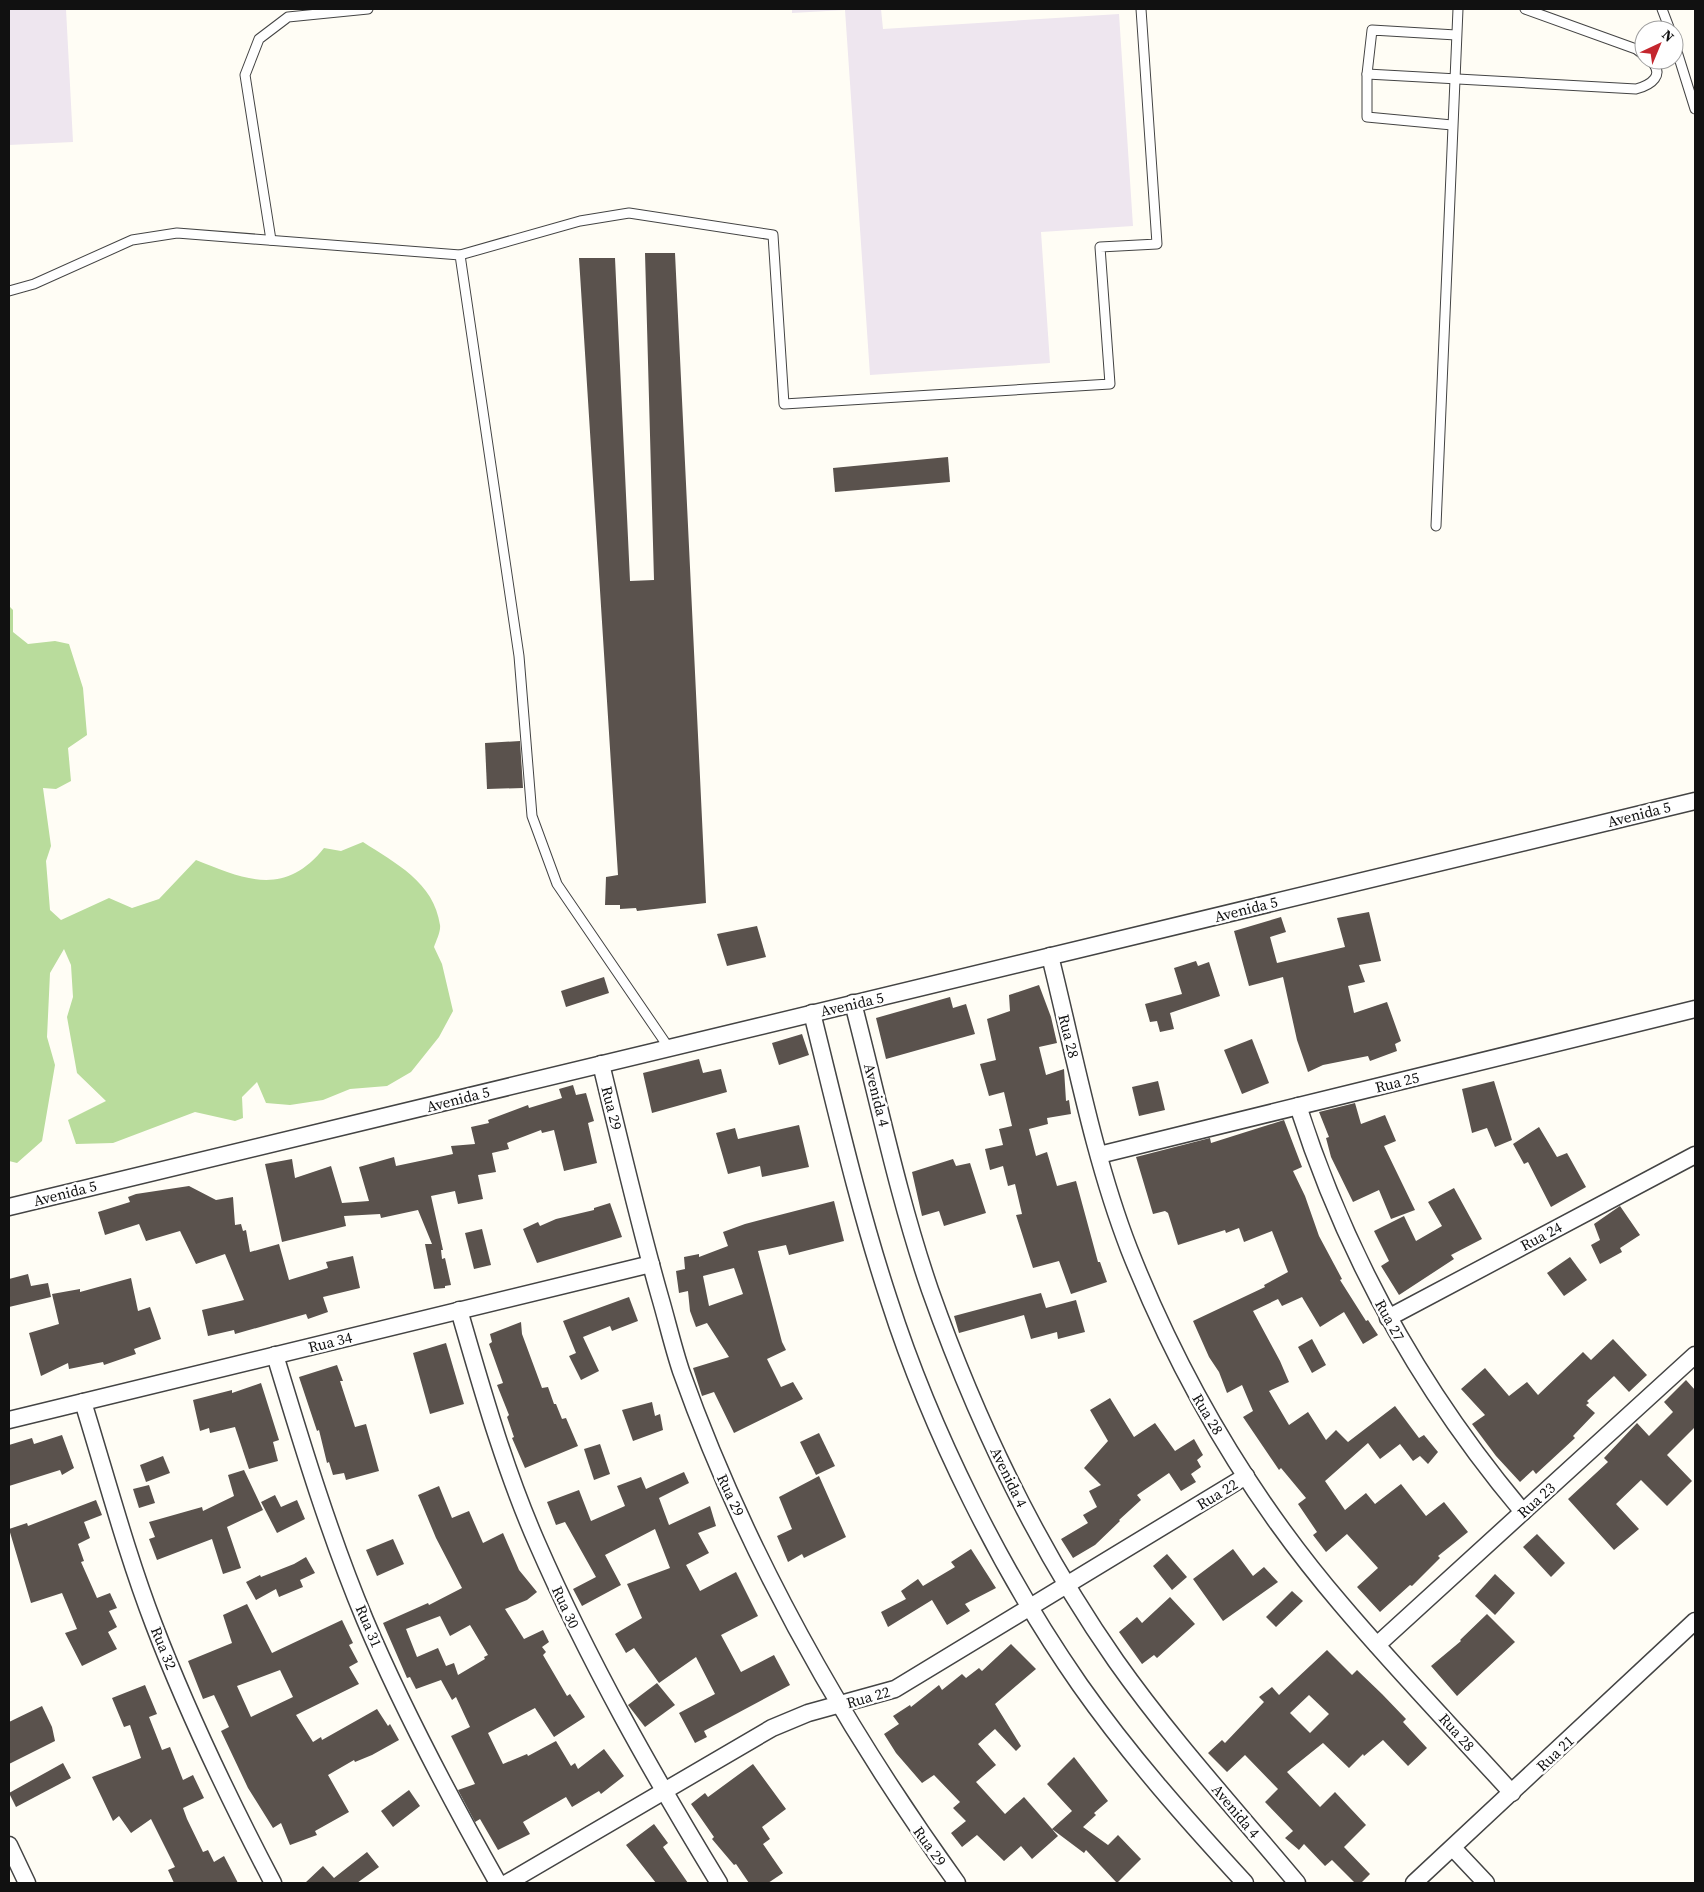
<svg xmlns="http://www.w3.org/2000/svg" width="1704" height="1892" viewBox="0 0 1704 1892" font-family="'Source Serif 4',serif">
<rect width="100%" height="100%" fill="#fffdf5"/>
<!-- industrial -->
<g fill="#eee6ef">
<path d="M9,9H66L73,142L9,145Z"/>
<path d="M792,9H881L883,29L1119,14L1133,226L1041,232L1050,363L870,375L845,10L792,13Z"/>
</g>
<!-- forest -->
<path fill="#b9dc9c" d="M9,606L13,610V632L28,644L55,641L69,644L83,688L87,735L68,748L71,781L56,789L43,788L51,846L46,861L50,910L61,920L109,898L132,908L159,899L196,860C246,880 285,897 324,848L341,851L363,842C395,863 434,882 440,925C441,931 436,941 434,947L442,964L453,1011L439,1037L411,1072L387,1086L350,1089L323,1100L290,1105L266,1103L257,1082L242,1097L243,1118L235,1121L195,1112L113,1143L76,1144L68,1120L106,1101L77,1073L67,1017L73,997L71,965L64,949L50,973L47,1037L55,1065L42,1141L17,1163L9,1161Z"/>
<!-- building -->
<g fill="#5a524d" fill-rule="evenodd">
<path d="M645,253H675L706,903L637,911L636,908L620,909V905H605L606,877L618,875L579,258H615L630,581L654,580Z"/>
<path d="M948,457L950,482L835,492L833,468Z"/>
<path d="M520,741L523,788L487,789L485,743Z"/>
<path d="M1369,912L1381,961L1359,965L1365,982L1348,986L1354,1013L1387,1002L1401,1041L1395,1044L1397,1051L1370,1061L1368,1056L1323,1065L1308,1072L1297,1040L1283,977L1249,986L1234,931L1281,917L1286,932L1270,937L1277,963L1345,947L1337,918Z"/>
<path d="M757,926L766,957L727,966L717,934Z"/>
<path d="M1196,961L1198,966L1209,962L1220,996L1170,1013L1174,1029L1160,1032L1157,1021L1150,1022L1145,1004L1182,994L1174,968Z"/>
<path d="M604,977L609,993L566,1007L561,991Z"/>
<path d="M1039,985L1051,1017L1057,1043L1039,1047L1046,1075L1064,1069L1066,1101L1069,1100L1071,1114L1047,1118L1048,1124L1029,1129L1036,1156L1047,1152L1057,1186L1076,1181L1098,1262H1100L1107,1282L1071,1294L1059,1261L1033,1268L1016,1215L1022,1214L1015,1184L1008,1186L1003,1166L990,1170L985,1149L1003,1145L999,1129L1012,1126L1004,1092L989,1096L980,1064L996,1060L987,1019L1010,1011L1009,995Z"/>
<path d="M950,997L953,1008L966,1004L975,1034L886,1059L876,1018Z"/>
<path d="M802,1034L809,1055L779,1065L772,1043Z"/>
<path d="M1252,1039L1269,1083L1242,1094L1224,1050Z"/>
<path d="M699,1059L703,1073L721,1069L727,1092L652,1113L643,1073Z"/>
<path d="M1158,1081L1165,1110L1139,1116L1132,1087Z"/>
<path d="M1494,1081L1512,1140L1495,1147L1487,1128L1472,1133L1462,1089Z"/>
<path d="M573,1085L576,1095L586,1093L594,1121L588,1123L597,1163L564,1171L554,1130L542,1133L541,1130L507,1143L509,1149L492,1153L496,1172L478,1175L483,1199L458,1204L455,1191L431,1196L443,1250H441L442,1259L445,1258L451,1285L445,1286V1288L434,1289L425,1244H432L418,1210L381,1218L380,1214L344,1216L346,1226L282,1242L265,1164L292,1159L295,1178L331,1166L342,1203L369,1201L359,1167L394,1157L396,1166L453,1154L451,1146L475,1144L471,1127L489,1123L488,1120L528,1105L529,1108L562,1098L559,1089Z"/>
<path d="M1355,1103L1361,1124L1385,1115L1396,1141L1384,1146L1415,1210L1391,1219L1379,1190L1353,1202L1331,1157L1326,1138L1329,1137L1319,1112Z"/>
<path d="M1284,1120L1302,1167L1293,1171L1305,1196L1319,1236L1342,1279L1340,1280L1366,1321L1368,1320L1378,1335L1363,1344L1344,1312L1320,1327L1302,1297L1282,1306L1278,1299L1253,1311L1280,1361L1289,1382L1269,1391L1289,1425L1308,1412L1326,1440L1336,1430L1348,1442L1395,1406L1419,1438L1424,1435L1438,1452L1428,1464L1420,1456L1413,1461L1400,1444L1380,1459L1368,1443L1325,1481L1345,1510L1366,1493L1375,1504L1401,1484L1426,1516L1444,1502L1468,1532L1438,1556L1440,1558L1412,1586L1410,1585L1380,1612L1357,1587L1378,1568L1347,1534L1326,1552L1313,1535L1317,1532L1298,1504L1306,1498L1281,1468L1279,1470L1243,1417L1253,1411L1242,1385L1227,1393L1219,1372L1209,1357L1193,1321L1265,1287L1264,1285L1288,1272L1272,1231L1244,1242L1239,1228L1226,1233L1225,1230L1178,1245L1168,1213L1165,1211L1153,1214L1136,1157L1210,1138L1211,1143Z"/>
<path d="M799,1125L809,1167L762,1177L760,1166L728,1174L716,1133L735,1128L738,1139Z"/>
<path d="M1539,1127L1557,1157L1567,1153L1586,1187L1551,1207L1528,1162L1524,1164L1513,1144Z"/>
<path d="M953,1159L956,1166L970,1163L986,1213L944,1226L939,1211L922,1216L912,1172Z"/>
<path d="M189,1186L216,1200L233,1197L235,1225L241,1224L243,1231L246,1230L250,1252L279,1244L289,1280L328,1268L326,1262L353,1256L360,1288L323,1297L328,1312L308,1319L306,1314L235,1334L234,1330L208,1336L202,1310L244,1300L225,1254L196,1264L180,1231L146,1241L139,1224L105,1235L98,1212L130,1202L128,1197L136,1194Z"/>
<path d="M1454,1188L1482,1239L1451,1255L1454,1259L1399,1295L1381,1266L1389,1261L1374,1231L1404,1216L1416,1241L1442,1226L1428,1202Z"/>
<path d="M834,1201L844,1241L789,1255L786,1245L758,1251L782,1342L786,1350L767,1359L781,1387L793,1382L803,1399L734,1433L714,1392L702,1396L693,1368L729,1357L707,1323L696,1327L690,1311L688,1291L679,1293L676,1271L685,1269L684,1257L699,1254V1257L728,1246L723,1232L745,1224ZM734,1268L743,1294L709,1306L703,1276Z"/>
<path d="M610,1203L622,1237L537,1263L523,1229L538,1222L540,1226L556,1219L594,1210V1208Z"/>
<path d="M1620,1206L1640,1235L1620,1248L1622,1252L1600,1264L1591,1245L1600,1240L1594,1224Z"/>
<path d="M482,1229L491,1265L474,1269L465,1233Z"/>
<path d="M1570,1257L1587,1280L1564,1296L1547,1273Z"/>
<path d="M28,1274L31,1286L48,1283L51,1297L9,1307V1279Z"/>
<path d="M131,1278L138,1311L150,1307L161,1339L134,1349L136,1354L104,1365L103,1362L69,1369L68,1363L41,1376L29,1333L59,1324L52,1294L80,1289V1292Z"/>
<path d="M1041,1293L1046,1308L1076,1300L1085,1332L1058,1339L1057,1332L1031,1339L1024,1315L959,1333L954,1316Z"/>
<path d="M629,1297L638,1321L612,1331L610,1326L583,1337L599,1371L581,1380L569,1356L576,1353L563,1321Z"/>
<path d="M521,1322L522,1334L542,1388L548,1387L554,1404H556L562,1419L566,1418L578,1446L525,1468L512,1438L514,1437L507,1417L509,1415L497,1385L503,1383L489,1344L492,1342L490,1334Z"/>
<path d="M1312,1339L1326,1365L1312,1373L1298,1347Z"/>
<path d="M1613,1339L1647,1375L1629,1392L1614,1376L1587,1401L1589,1403L1586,1405L1595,1413L1573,1436L1575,1438L1536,1474L1533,1470L1520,1482L1496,1456L1472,1424L1485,1415L1461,1389L1485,1368L1509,1396L1527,1382L1538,1395L1583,1352L1591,1360Z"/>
<path d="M446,1343L464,1404L430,1414L413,1353Z"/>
<path d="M337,1365L343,1381H340L355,1427L366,1424L379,1471L346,1480L344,1473L333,1475L329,1462L327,1463L319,1430L317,1431L299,1377Z"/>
<path d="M1686,1380L1695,1390V1427L1667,1455L1692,1481L1667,1506L1641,1480L1616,1504L1639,1529L1614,1550L1568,1499L1608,1462L1604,1458L1637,1423L1649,1436L1673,1412L1664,1402Z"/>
<path d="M261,1383L279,1440L273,1442L278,1461L249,1469L235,1427L210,1433L209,1428L200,1431L193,1400L232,1390V1393Z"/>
<path d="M1110,1398L1134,1437L1155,1423L1175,1451L1194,1439L1203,1455L1197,1460L1201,1467L1191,1474L1196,1482L1181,1491L1169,1473L1137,1495L1141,1500L1119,1520L1120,1521L1095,1545L1073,1558L1061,1539L1088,1523L1083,1515L1097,1507L1089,1491L1101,1485L1084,1468L1108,1441L1090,1410Z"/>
<path d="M652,1402L655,1416L660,1414L663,1430L633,1441L622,1410Z"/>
<path d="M819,1433L835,1466L816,1475L800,1442Z"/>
<path d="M62,1435L74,1468L62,1475L60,1470L9,1486V1445L32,1438L34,1444Z"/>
<path d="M600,1444L610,1474L594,1480L584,1449Z"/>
<path d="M163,1456L170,1473L146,1482L140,1465Z"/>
<path d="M244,1470L263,1510L227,1527L241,1568L223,1574L212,1539L157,1560L149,1539L155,1537L149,1522L202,1507L203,1511L234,1496L228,1475Z"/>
<path d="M684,1472L689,1483L659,1498L669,1525L710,1506L716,1526L698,1533L709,1553L686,1565L700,1591L736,1572L758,1616L721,1635L741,1672L774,1655L790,1685L704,1731L707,1737L695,1743L679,1713L715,1694L696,1657L659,1683L634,1648L626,1653L615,1634L642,1618L627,1584L670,1568L655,1529L605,1555L621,1585L582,1606L573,1589L596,1577L565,1522L556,1525L547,1502L579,1490L591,1521L625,1506L617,1486L641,1477L646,1489Z"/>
<path d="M819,1476L846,1537L804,1558L802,1554L788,1562L777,1536L792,1529L779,1497Z"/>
<path d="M149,1485L155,1503L139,1508L133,1489Z"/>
<path d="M439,1486L452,1518L469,1511L483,1543L503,1533L519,1570L537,1592L527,1600L505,1609L524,1639L543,1630L549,1642L542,1647L546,1652L543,1655L567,1696L570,1694L585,1717L554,1737L535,1708L488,1733L503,1764L527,1754L528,1756L556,1741L571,1766L575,1763L578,1769L604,1749L624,1776L601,1794L599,1791L572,1807L566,1797L523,1822L530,1834L498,1850L480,1819L475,1822L458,1790L475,1784L451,1736L470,1727L456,1697L452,1700L441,1680L416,1689L410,1677L407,1678L383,1623L428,1603L429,1605L462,1588L436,1538L418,1495ZM440,1616L450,1636L470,1625L488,1655L484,1657L485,1659L458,1675L454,1663L446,1666L438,1648L417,1657L406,1629Z"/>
<path d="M275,1495L281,1507L297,1500L305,1519L277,1533L261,1502Z"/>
<path d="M96,1500L102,1515L84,1522L90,1538L78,1544L84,1561L81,1562L97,1598L110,1593L117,1608L109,1611L117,1627L108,1632L117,1649L82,1666L65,1633L77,1629L62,1593L31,1603L9,1529L27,1523L28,1526Z"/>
<path d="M1537,1534L1565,1563L1551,1577L1523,1547Z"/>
<path d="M393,1539L404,1564L377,1576L366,1550Z"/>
<path d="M971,1549L996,1588L965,1604L970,1611L947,1625L932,1600L888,1627L881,1612L906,1599L901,1591L918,1579L923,1586L955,1567L951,1562Z"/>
<path d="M1233,1549L1253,1576L1264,1567L1278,1582L1223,1621L1193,1579Z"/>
<path d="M1167,1554L1187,1577L1172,1590L1153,1566Z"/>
<path d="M306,1557L315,1573L300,1580L303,1587L279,1597L276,1589L256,1600L246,1582L260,1575L261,1577L294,1564Z"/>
<path d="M1495,1574L1515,1593L1495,1615L1475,1596Z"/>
<path d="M1292,1591L1303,1601L1276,1627L1266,1617Z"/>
<path d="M1170,1597L1195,1624L1157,1658L1154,1655L1142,1664L1119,1632L1137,1617L1142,1623Z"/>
<path d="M247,1604L272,1653L342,1620L353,1643L349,1645L358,1662L349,1667L359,1684L296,1715L313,1742L321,1737L322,1740L377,1709L388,1726L390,1724L399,1740L372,1755L355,1762L354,1760L328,1775L349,1812L315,1831L317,1835L290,1845L281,1823L273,1828L248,1788L221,1731L229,1727L214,1695L203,1699L188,1661L232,1643L223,1615ZM280,1670L293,1697L251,1717L237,1686Z"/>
<path d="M1487,1614L1515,1642L1457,1696L1431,1666L1461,1641L1460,1640Z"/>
<path d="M1011,1644L1036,1669L995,1704L1021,1746L1016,1751L995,1729L978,1744L996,1765L976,1782L1005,1814L1024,1797L1052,1829L1072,1811L1047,1784L1074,1757L1108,1801L1094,1813L1096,1815L1083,1827L1108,1845L1118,1835L1141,1859L1117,1883L1086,1850L1084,1853L1052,1829L1058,1836L1032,1859L1021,1846L1004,1861L977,1835L962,1847L951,1833L966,1821L953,1808L960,1802L934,1775L922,1783L896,1753L884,1734L899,1724L893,1716L910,1705L911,1707L939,1685L942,1690L962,1674L966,1678L979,1668L982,1671Z"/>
<path d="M1327,1650L1352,1675L1357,1670L1382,1694L1406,1719L1403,1722L1427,1748L1408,1766L1383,1740L1364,1756L1363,1754L1349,1768L1323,1743L1287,1772L1320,1807L1335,1792L1366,1825L1344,1847L1370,1874L1361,1883H1355L1332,1860L1325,1866L1304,1844L1299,1850L1285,1838L1293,1831L1265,1802L1278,1789L1245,1755L1227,1772L1208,1753L1222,1740L1225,1743L1264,1702L1259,1697L1272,1687L1279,1695ZM1309,1695L1329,1714L1310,1733L1290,1713Z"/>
<path d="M657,1683L675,1705L645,1727L628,1705Z"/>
<path d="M145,1685L157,1714L149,1717L162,1750L170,1747L183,1780L193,1775L204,1798L183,1808L187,1819L203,1852L208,1850L214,1862L224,1856L238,1883H174L168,1870L175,1867L151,1819L131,1833L119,1816L113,1821L92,1777L141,1758L130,1725L124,1727L112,1698Z"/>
<path d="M42,1706L52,1727L55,1741L9,1764V1722Z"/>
<path d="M63,1763L71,1778L16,1807L9,1793Z"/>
<path d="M753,1764L786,1809L762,1827L770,1839L763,1844L783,1873L768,1883H749L736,1864L734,1865L712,1839L714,1837L691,1804L705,1793L708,1797Z"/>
<path d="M409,1790L420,1806L393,1827L381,1811Z"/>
<path d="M654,1824L668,1843L663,1847L688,1883H656L626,1845Z"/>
<path d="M367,1852L379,1867L357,1883H305L323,1866L334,1878Z"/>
</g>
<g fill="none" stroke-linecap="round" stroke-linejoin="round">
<defs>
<g id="service">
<path d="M1525,9L1636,49L1644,55"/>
<path d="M1662,9L1670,30"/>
<path d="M1674,42L1695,109"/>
<path d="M1367,74L1636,89C1651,85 1666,75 1650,60"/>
<path d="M1452,125L1367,117V74L1372,30L1456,35"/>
<path d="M271,240L245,75L259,39L288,17L368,9"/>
<path d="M460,255L580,221L629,213L773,235L784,404L1110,384L1100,247L1157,244L1141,9"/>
<path d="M9,291L34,284L132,240L177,233L460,255L519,656L532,816L557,884L669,1048"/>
<path d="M1436,526L1458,9"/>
</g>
<g id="minor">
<path d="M1050,956C1074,1052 1093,1156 1129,1249C1180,1378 1251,1499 1341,1604C1396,1669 1455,1730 1512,1793"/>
<path d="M853,1003C878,1099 898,1197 930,1290C976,1420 1037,1548 1116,1661C1171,1739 1236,1810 1297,1883"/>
<path d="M812,1013C836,1109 858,1206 889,1300C931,1431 1002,1573 1080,1685C1130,1756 1187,1820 1245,1883"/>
<path d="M601,1064C620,1142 638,1220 660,1297C667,1321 673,1347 681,1371C746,1554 844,1726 957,1883"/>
<path d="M1298,1106C1346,1256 1421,1391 1523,1512"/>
<path d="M1099,1155L1695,1009"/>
<path d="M9,1207L1695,801"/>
<path d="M459,1310C482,1389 504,1468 537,1543C589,1662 652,1773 719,1883"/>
<path d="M1388,1318L1695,1155"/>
<path d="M275,1355C302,1444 329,1534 365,1620C403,1710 450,1798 498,1883"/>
<path d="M83,1402C106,1476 126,1552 154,1625C188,1714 229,1799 273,1883"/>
<path d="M9,1420L651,1264"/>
<path d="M1377,1645L1695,1355"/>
<path d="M9,1845L27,1883"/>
<path d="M1453,1848L1486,1883"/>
<path d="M507,1883L772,1728L808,1713L895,1689L1246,1476"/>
<path d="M1414,1883L1695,1621"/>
</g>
</defs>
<!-- service casing -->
<use href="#service" stroke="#444" stroke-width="11"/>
<!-- minor casing -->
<use href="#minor" stroke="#444" stroke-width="19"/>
<!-- service -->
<use href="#service" stroke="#fff" stroke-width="9"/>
<!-- minor -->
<use href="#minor" stroke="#fff" stroke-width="16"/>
</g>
<g text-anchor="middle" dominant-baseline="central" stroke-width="5" stroke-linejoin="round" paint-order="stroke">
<!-- street labels -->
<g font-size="15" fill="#111" stroke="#fff">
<text transform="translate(1639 814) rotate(-14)">Avenida 5</text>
<text transform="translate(1246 909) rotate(-14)">Avenida 5</text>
<text transform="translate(852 1004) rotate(-13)">Avenida 5</text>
<text transform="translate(1069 1036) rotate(76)">Rua 28</text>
<text transform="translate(1397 1082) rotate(-14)">Rua 25</text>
<text transform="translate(877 1095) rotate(76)">Avenida 4</text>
<text transform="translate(458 1099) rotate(-14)">Avenida 5</text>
<text transform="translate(612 1108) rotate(76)">Rua 29</text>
<text transform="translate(65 1193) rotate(-14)">Avenida 5</text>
<text transform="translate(1541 1236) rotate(-28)">Rua 24</text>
<text transform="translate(1390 1320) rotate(61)">Rua 27</text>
<text transform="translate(330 1342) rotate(-14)">Rua 34</text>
<text transform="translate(1208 1414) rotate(59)">Rua 28</text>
<text transform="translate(1009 1477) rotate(64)">Avenida 4</text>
<text transform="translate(1217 1494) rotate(-31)">Rua 22</text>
<text transform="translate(731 1495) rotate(65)">Rua 29</text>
<text transform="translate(1536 1500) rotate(-42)">Rua 23</text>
<text transform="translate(566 1607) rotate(65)">Rua 30</text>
<text transform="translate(369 1626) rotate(67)">Rua 31</text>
<text transform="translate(164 1648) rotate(68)">Rua 32</text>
<text transform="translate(868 1697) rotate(-16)">Rua 22</text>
<text transform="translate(1457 1732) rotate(48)">Rua 28</text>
<text transform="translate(1555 1753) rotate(-43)">Rua 21</text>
<text transform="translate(1236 1811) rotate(50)">Avenida 4</text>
<text transform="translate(930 1846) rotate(54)">Rua 29</text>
</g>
</g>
<!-- border -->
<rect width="1704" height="1892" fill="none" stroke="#111111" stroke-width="20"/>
<!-- north arrow -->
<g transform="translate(1659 45) rotate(44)"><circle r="24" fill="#ffffff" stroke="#a0a0a0"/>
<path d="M0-4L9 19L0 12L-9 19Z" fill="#c4262e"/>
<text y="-8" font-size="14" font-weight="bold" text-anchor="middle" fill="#111111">N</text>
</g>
</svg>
